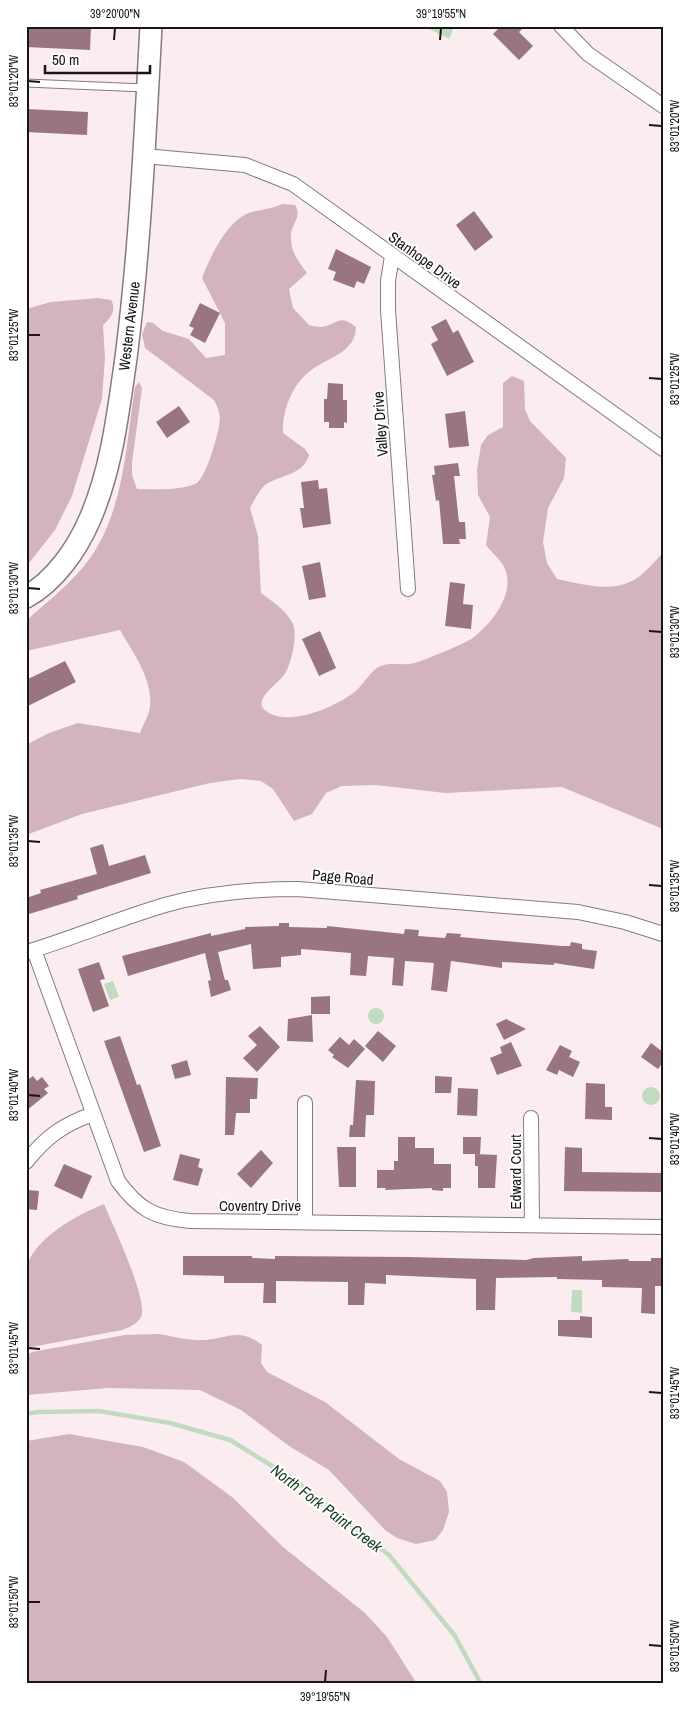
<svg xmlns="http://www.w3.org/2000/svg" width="689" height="1710" viewBox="0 0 689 1710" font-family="'Archivo Narrow',sans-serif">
<rect width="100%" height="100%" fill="#fbecf0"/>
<!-- green -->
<g fill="#d3b4bc">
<path d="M282,204L295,205C303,218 290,224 291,238C291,253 299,262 307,273L289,289L293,308L309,325C312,326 317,327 321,327C339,325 337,313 356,327C356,353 326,358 310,371C292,385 282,411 283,433L305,449L309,455C303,476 281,474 265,485C259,490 254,501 250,508L258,536L261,593C274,603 286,610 293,624C298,635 291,666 284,675C278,684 248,702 269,713C293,726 338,706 357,690C364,683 372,669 381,666C391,662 405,666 415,663C427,659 465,644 474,637C493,622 518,590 503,565C499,558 491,552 486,545L490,517L478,495L477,470L481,445L488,435L503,427V383L512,376L524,381L525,409L530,421L566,458L564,478L548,508L543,542L547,563L557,579C582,584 614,594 637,578C647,571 655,561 663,553V829L562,787L445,793L376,785L342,786L326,793L312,814L294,821L273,789L261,781L240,779L210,783L82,814L26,835V745L49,733L78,723L140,733C143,725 149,715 150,707C153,679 133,653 120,630L26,651V621C43,605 62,591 77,574C124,525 125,450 135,387L139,382L142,388L132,463V475L137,489C155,489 178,491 195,484C206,480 220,430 220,417C219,411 217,405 214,400L145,348L142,334L147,322L153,323L163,331L189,339L206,358L225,355V323L202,278C210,257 228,218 252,212C263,209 272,209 282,204Z"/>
<path d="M98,298L111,300C117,310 111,318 103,325L105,358L102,399L72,496L55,530L26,567V309L51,302Z"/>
<path d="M104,1204C112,1223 149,1301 141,1317C137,1324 130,1327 122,1330L26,1348V1268C35,1237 77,1215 104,1204Z"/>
<path d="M159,1334C171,1336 185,1340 198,1340C225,1341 237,1325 262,1345L261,1363L267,1372L325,1402L399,1459L440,1481L447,1492L449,1512L443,1530L435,1540L416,1544L397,1538L385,1530L329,1470L289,1446L241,1410L200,1390L108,1388L26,1395V1355L32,1352L125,1335Z"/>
<path d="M69,1434L143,1447L184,1462L232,1497L283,1547L365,1613L387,1637L417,1684H193L190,1682L180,1684H26V1441Z"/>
</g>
<!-- water -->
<g fill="#c1dbc1">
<path d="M428,26H451L454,27L449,39L427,28Z"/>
<path d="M113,981L119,997L110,1000L104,984Z"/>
<circle cx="376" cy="1016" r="8"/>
<circle cx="651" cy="1096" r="9"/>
<path d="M572,1290H582V1313L571,1312Z"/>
</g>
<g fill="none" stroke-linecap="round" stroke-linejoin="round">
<!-- stream -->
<path stroke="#c1dbc1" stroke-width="4.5" d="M26,1414L37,1412L99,1411L170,1423L230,1440L295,1480L389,1555L455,1636L481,1684"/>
</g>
<!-- building -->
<g fill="#98757f">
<path d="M26,26H91L90,50L26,47Z"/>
<path d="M501,26H525L519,32L533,46L519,60L493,34Z"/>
<path d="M26,109L88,112L87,135L26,132Z"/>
<path d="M474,211L493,237L475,251L456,225Z"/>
<path d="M336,249L371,267L364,284L357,281L354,288L333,280L336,272L328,269Z"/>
<path d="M200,303L220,313L205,343L190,335L194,328L189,326Z"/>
<path d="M446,319L453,333L458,330L474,362L447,376L431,344L438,340L431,327Z"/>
<path d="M328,383L343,384V400H347V423L344,422V428H329V422H324V399H327Z"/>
<path d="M179,406L190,422L167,438L156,422Z"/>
<path d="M465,411L469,446L449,448L445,414Z"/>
<path d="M458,463L460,476H454L459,522H465L466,539H459L460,544H443L439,500L436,501L432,475H435L434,466Z"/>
<path d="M318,480L319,489L327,488L331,524L303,528L300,508H304L301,482Z"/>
<path d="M320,562L326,597L309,600L302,566Z"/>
<path d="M450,582L465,584L463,604L473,605L471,629L445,626Z"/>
<path d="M320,631L336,668L319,676L302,639Z"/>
<path d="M65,661L76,682L26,707V680Z"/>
<path d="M103,844L109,866L145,855L151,873L77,896L78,899L26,915V898L41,893L40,890L97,874L90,848Z"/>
<path d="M279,923H289V927L327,928V926L404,934L405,929L419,930L418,936L445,938L447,933L461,934L460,937L562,946H570L571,942L582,944V949L597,951L594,969L554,963V965L502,962V968L451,961L447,992L431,990L434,963L405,961L403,986L392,985L394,958L368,956L366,976L350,975L351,953L301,949V955L281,957V967L253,969L251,944L218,952L224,977L225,980H228L231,990L211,997L208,981L211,980L205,953L128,976L122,956L211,933V936L245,929V927L279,926Z"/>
<path d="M99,962L105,979L100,980L109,1006L93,1012L78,969Z"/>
<path d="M330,996V1014H311V997Z"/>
<path d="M312,1015L313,1042L287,1041L288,1019Z"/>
<path d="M506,1019L526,1029L504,1040L496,1024Z"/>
<path d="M260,1026L280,1047L257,1072L243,1058L257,1045L248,1036Z"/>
<path d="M378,1031L396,1046L383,1062L365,1046Z"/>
<path d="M120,1036L137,1085L140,1084L161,1146L144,1152L104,1041Z"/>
<path d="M340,1037L349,1045L354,1039L365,1049L348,1068L332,1057L334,1055L328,1050Z"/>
<path d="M511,1042L522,1066L497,1075L490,1058L502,1053L500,1047Z"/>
<path d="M651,1043L663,1052V1062L658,1069L641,1057Z"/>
<path d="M560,1045L572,1051L569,1057L580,1062L573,1077L559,1070L557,1075L546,1070Z"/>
<path d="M187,1060L191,1075L175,1079L171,1065Z"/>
<path d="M33,1076L37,1081L42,1077L49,1086L44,1089L48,1093L26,1111V1081Z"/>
<path d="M435,1076L452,1077L451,1093H435Z"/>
<path d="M226,1077L258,1078L257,1099H250V1113H236L234,1135H225Z"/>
<path d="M356,1080L375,1081L374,1115H366L365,1137H349L350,1125H353Z"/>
<path d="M586,1083L605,1084V1107H612V1120L585,1119Z"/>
<path d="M458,1088L478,1089L477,1116L457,1115Z"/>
<path d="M398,1137H415V1148H434V1164H451V1188H443V1191L432,1190V1188L385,1190L386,1188H377V1170H394V1161H398Z"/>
<path d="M463,1137H481L480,1154H463Z"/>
<path d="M337,1147H356V1187H339Z"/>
<path d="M565,1147L582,1148V1172L663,1173V1192L564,1191Z"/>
<path d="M261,1150L273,1163L251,1188L237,1174Z"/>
<path d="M180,1154L200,1159L198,1167L203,1169L198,1186L173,1180Z"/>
<path d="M475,1154L497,1155L495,1188H478V1166H475Z"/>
<path d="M64,1164L92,1176L82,1199L54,1186Z"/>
<path d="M28,1190L39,1191L37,1210L26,1209Z"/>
<path d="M183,1256H252V1258L275,1259V1256L408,1257L526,1260L534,1258L582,1256V1261L628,1259L629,1261H651V1258H663V1286H655V1314L641,1313L642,1288L602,1287V1280L557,1279V1277L496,1278L495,1310H476V1279L386,1275V1284L365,1283L364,1305H348V1282L276,1281V1303H263L264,1283H224V1276L183,1275Z"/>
<path d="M580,1316L592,1317V1338L558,1336V1320H580Z"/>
</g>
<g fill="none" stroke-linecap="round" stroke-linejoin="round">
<defs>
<path id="service" d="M26,83L145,88"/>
<g id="minor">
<path d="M561,26L588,54L663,106"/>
<path d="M144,156L245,165L293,184L663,449"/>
<path d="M392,256L388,281V310L408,589"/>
<path d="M34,950L118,1181C139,1210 155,1218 190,1221L663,1227"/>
<path d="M27,952C73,938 118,919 165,905C208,893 253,889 298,889L578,912L625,922L663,934"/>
<path d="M531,1118L532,1225"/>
<path d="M26,1162C46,1137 62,1125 93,1114"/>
<path d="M305,1222V1103"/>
</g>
<path id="primary" d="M26,597C55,581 77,549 90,519C112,468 118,413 126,358C140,248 145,137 151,26"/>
</defs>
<!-- service casing -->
<use href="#service" stroke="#867a7d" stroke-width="9"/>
<!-- minor casing -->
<use href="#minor" stroke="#867a7d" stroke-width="16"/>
<!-- primary casing -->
<use href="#primary" stroke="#867a7d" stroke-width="24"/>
<!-- service -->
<use href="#service" stroke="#fff" stroke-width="7"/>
<!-- minor -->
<use href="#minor" stroke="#fff" stroke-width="14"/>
<!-- primary -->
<use href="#primary" stroke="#fff" stroke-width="21"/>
</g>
<!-- ticks -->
<path fill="none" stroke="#191415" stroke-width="2" d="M114,40L115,28M440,40L441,28M28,81L40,82M649,125L662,126M28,335H40M649,378L662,379M28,588L40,589M649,631L662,632M28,841L40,842M649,885L662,886M28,1095L40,1096M649,1138L662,1139M28,1348L40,1349M649,1392L662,1393M28,1602H40M649,1645L662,1646M325,1682L326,1670"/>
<g text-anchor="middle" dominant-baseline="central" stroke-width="4" stroke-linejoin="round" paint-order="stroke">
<!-- street labels -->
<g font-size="15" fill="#191415" stroke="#fff">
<text transform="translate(425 260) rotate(36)">Stanhope Drive</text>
<text transform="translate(129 326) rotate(-83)">Western Avenue</text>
<text transform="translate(380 424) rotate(-94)">Valley Drive</text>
<text transform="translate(343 877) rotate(5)">Page Road</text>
<text transform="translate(515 1172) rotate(-90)">Edward Court</text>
<text x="260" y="1205">Coventry Drive</text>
</g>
<!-- water labels -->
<g font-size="16" font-style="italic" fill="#173e1a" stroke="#fff">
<text transform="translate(327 1508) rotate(37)">North Fork Paint Creek</text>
</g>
</g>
<!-- border -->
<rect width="689" height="1710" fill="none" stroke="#ffffff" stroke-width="55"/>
<!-- scale -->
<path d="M45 65v8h105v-8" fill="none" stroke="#191415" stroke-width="2.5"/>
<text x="52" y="65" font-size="15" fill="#191415" stroke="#ffffff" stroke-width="4" paint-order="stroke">50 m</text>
<rect x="28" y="28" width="634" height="1654" fill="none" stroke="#191415" stroke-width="2"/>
<g font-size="12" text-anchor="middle" fill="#191415">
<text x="115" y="18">39°20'00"N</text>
<text x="441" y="18">39°19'55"N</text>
<text transform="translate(14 81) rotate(-90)" y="4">83°01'20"W</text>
<text transform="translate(675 126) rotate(-90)" y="4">83°01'20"W</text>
<text transform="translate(14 335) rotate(-90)" y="4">83°01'25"W</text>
<text transform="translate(675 379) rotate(-90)" y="4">83°01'25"W</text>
<text transform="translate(14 588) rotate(-90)" y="4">83°01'30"W</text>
<text transform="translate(675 632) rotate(-90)" y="4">83°01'30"W</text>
<text transform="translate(14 841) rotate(-90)" y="4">83°01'35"W</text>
<text transform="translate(675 886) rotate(-90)" y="4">83°01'35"W</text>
<text transform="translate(14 1095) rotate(-90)" y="4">83°01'40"W</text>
<text transform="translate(675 1139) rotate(-90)" y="4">83°01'40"W</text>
<text transform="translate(14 1348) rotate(-90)" y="4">83°01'45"W</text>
<text transform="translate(675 1393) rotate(-90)" y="4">83°01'45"W</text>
<text transform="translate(14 1602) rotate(-90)" y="4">83°01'50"W</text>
<text transform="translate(675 1646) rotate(-90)" y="4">83°01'50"W</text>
<text x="325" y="1701">39°19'55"N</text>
</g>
</svg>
